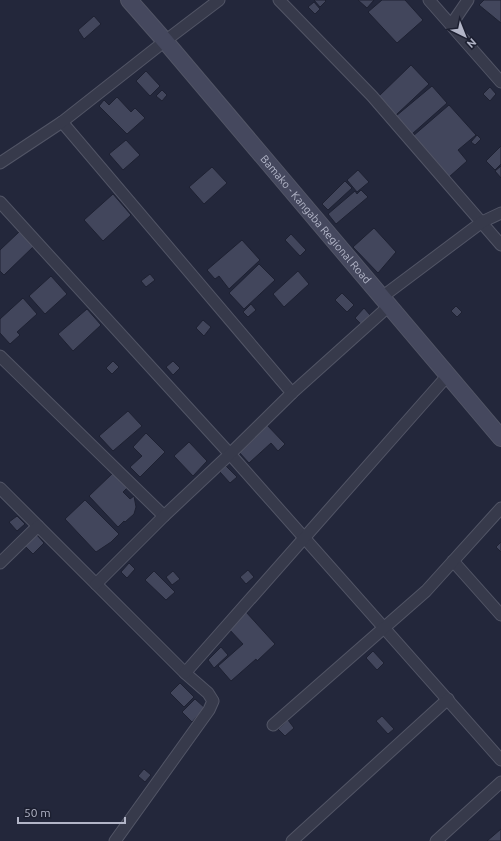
<svg xmlns="http://www.w3.org/2000/svg" width="501" height="841" viewBox="0 0 501 841" font-family="Ubuntu,sans-serif">
<rect width="100%" height="100%" fill="#23273b"/>
<!-- building -->
<g fill="#42465c" stroke="#1e2132">
<path d="M314,0H325L326,1L320,7Z"/>
<path d="M358,0H374L367,8Z"/>
<path d="M382,0H405L423,20L397,43L368,12Z"/>
<path d="M484,0H501V23L479,5Z"/>
<path d="M314,2L320,9L315,14L308,7Z"/>
<path d="M94,16L101,24L84,39L78,30Z"/>
<path d="M411,65L429,84L396,115L379,96Z"/>
<path d="M146,71L160,86L150,96L136,81Z"/>
<path d="M432,86L447,103L412,134L396,116Z"/>
<path d="M490,87L496,94L490,101L483,94Z"/>
<path d="M162,90L167,95L162,101L156,96Z"/>
<path d="M117,97L131,112L135,108L145,118L127,134L99,106L104,100L109,105Z"/>
<path d="M449,105L476,135L458,150L467,161L449,177L413,136Z"/>
<path d="M477,135L481,139L475,145L471,142Z"/>
<path d="M126,140L140,155L123,170L109,154Z"/>
<path d="M501,146V164L495,170L486,161Z"/>
<path d="M501,166V178L495,171Z"/>
<path d="M212,167L227,183L204,204L189,187Z"/>
<path d="M358,170L369,182L357,192L347,180Z"/>
<path d="M345,181L352,188L328,210L322,204Z"/>
<path d="M361,190L368,197L336,224L328,214L355,191L357,194Z"/>
<path d="M113,194L131,215L103,241L84,220Z"/>
<path d="M374,228L396,252L378,273L353,247Z"/>
<path d="M20,231L34,246L4,275L0,271V250Z"/>
<path d="M291,234L306,250L300,256L285,240Z"/>
<path d="M242,240L260,260L229,289L219,276L215,279L207,270Z"/>
<path d="M259,264L275,280L244,309L229,293Z"/>
<path d="M298,271L309,284L284,307L273,294Z"/>
<path d="M150,274L155,280L146,287L141,281Z"/>
<path d="M51,276L67,294L45,314L29,296Z"/>
<path d="M342,293L354,305L347,312L335,300Z"/>
<path d="M23,298L37,314L17,332L20,335L10,344L0,333V319Z"/>
<path d="M251,304L256,310L248,317L243,312Z"/>
<path d="M456,306L462,312L457,317L451,311Z"/>
<path d="M364,308L370,315L361,324L355,318Z"/>
<path d="M87,309L101,325L73,351L58,334Z"/>
<path d="M203,320L211,327L204,336L196,328Z"/>
<path d="M113,361L119,367L112,374L106,368Z"/>
<path d="M173,361L180,368L173,375L166,367Z"/>
<path d="M128,411L142,426L113,451L99,436Z"/>
<path d="M266,424L285,444L278,451L271,443L249,463L238,451Z"/>
<path d="M146,433L165,452L140,477L130,467L142,456L133,447Z"/>
<path d="M189,442L207,461L193,476L174,456Z"/>
<path d="M226,466L237,477L230,483L220,472Z"/>
<path d="M113,473L127,488L123,492L130,499L134,496L136,507L134,514L125,522L124,521L118,527L89,496Z"/>
<path d="M85,500L119,534L111,542L96,552L65,519Z"/>
<path d="M17,516L25,524L17,531L9,522Z"/>
<path d="M37,535L44,543L33,554L25,546Z"/>
<path d="M501,542V552L496,547Z"/>
<path d="M129,563L135,569L127,578L121,572Z"/>
<path d="M248,570L254,577L246,584L240,577Z"/>
<path d="M154,571L175,592L166,600L145,580Z"/>
<path d="M173,571L180,579L172,585L166,577Z"/>
<path d="M246,612L275,644L257,661L256,659L231,681L218,666L243,644L228,628Z"/>
<path d="M221,647L228,655L214,668L208,660Z"/>
<path d="M373,651L384,663L377,670L366,658Z"/>
<path d="M180,683L194,697L184,707L170,693Z"/>
<path d="M195,699L205,708L192,722L182,712Z"/>
<path d="M382,716L394,729L388,734L376,721Z"/>
<path d="M288,720L294,728L285,736L278,729Z"/>
<path d="M144,769L151,775L145,782L138,776Z"/>
<path d="M501,829V841H487Z"/>
</g>
<g fill="none" stroke-linecap="round" stroke-linejoin="round">
<defs>
<g id="street">
<path d="M279,0L372,96L501,245"/>
<path d="M429,0L501,82"/>
<path d="M451,25L468,0"/>
<path d="M62,122L292,393"/>
<path d="M0,163L62,122L165,41L219,0"/>
<path d="M0,202L230,454L501,760"/>
<path d="M382,297L482,222L501,213"/>
<path d="M0,356L164,516"/>
<path d="M0,488L185,673L208,693L213,701L209,710L115,841"/>
<path d="M453,561L501,615"/>
<path d="M0,563L38,526"/>
<path d="M96,584L164,516L230,454L292,393L389,306"/>
<path d="M185,673L448,375"/>
<path d="M273,725L426,591L501,508"/>
<path d="M292,841L448,699"/>
<path d="M436,841L501,782"/>
</g>
<g id="secondary">
<path id="s1" d="M129,0L165,41L501,438"/>
</g>
</defs>
<!-- street casing -->
<use href="#street" stroke="#525566" stroke-width="13"/>
<!-- secondary casing -->
<use href="#secondary" stroke="#525566" stroke-width="18"/>
<!-- street -->
<use href="#street" stroke="#373a4b" stroke-width="11"/>
<!-- secondary -->
<use href="#secondary" stroke="#45485e" stroke-width="16"/>
</g>
<g text-anchor="middle" dominant-baseline="central" stroke-width="3" stroke-linejoin="round" paint-order="stroke">
<!-- street labels -->
<g font-size="11" fill="#b2b5c7" stroke="#1c1f30">
<text stroke="none"><textPath href="#s1" startOffset="288">Bamako - Kangaba Regional Road</textPath></text>
</g>
</g>
<!-- north arrow -->
<g transform="translate(465 36) rotate(137)" stroke="#1c1f30" stroke-width="3" paint-order="stroke">
<path d="M0-3L7 15L0 10L-7 15Z" fill="#b2b5c7"/>
<text y="-6" font-size="11" font-weight="bold" text-anchor="middle" fill="#b2b5c7">N</text>
</g>
<!-- scale -->
<path d="M18 817v6h107v-6" fill="none" stroke="#b2b5c7" stroke-width="2"/>
<text x="24" y="817" font-size="12" fill="#b2b5c7" stroke="#1c1f30" stroke-width="3" paint-order="stroke">50 m</text>
</svg>
